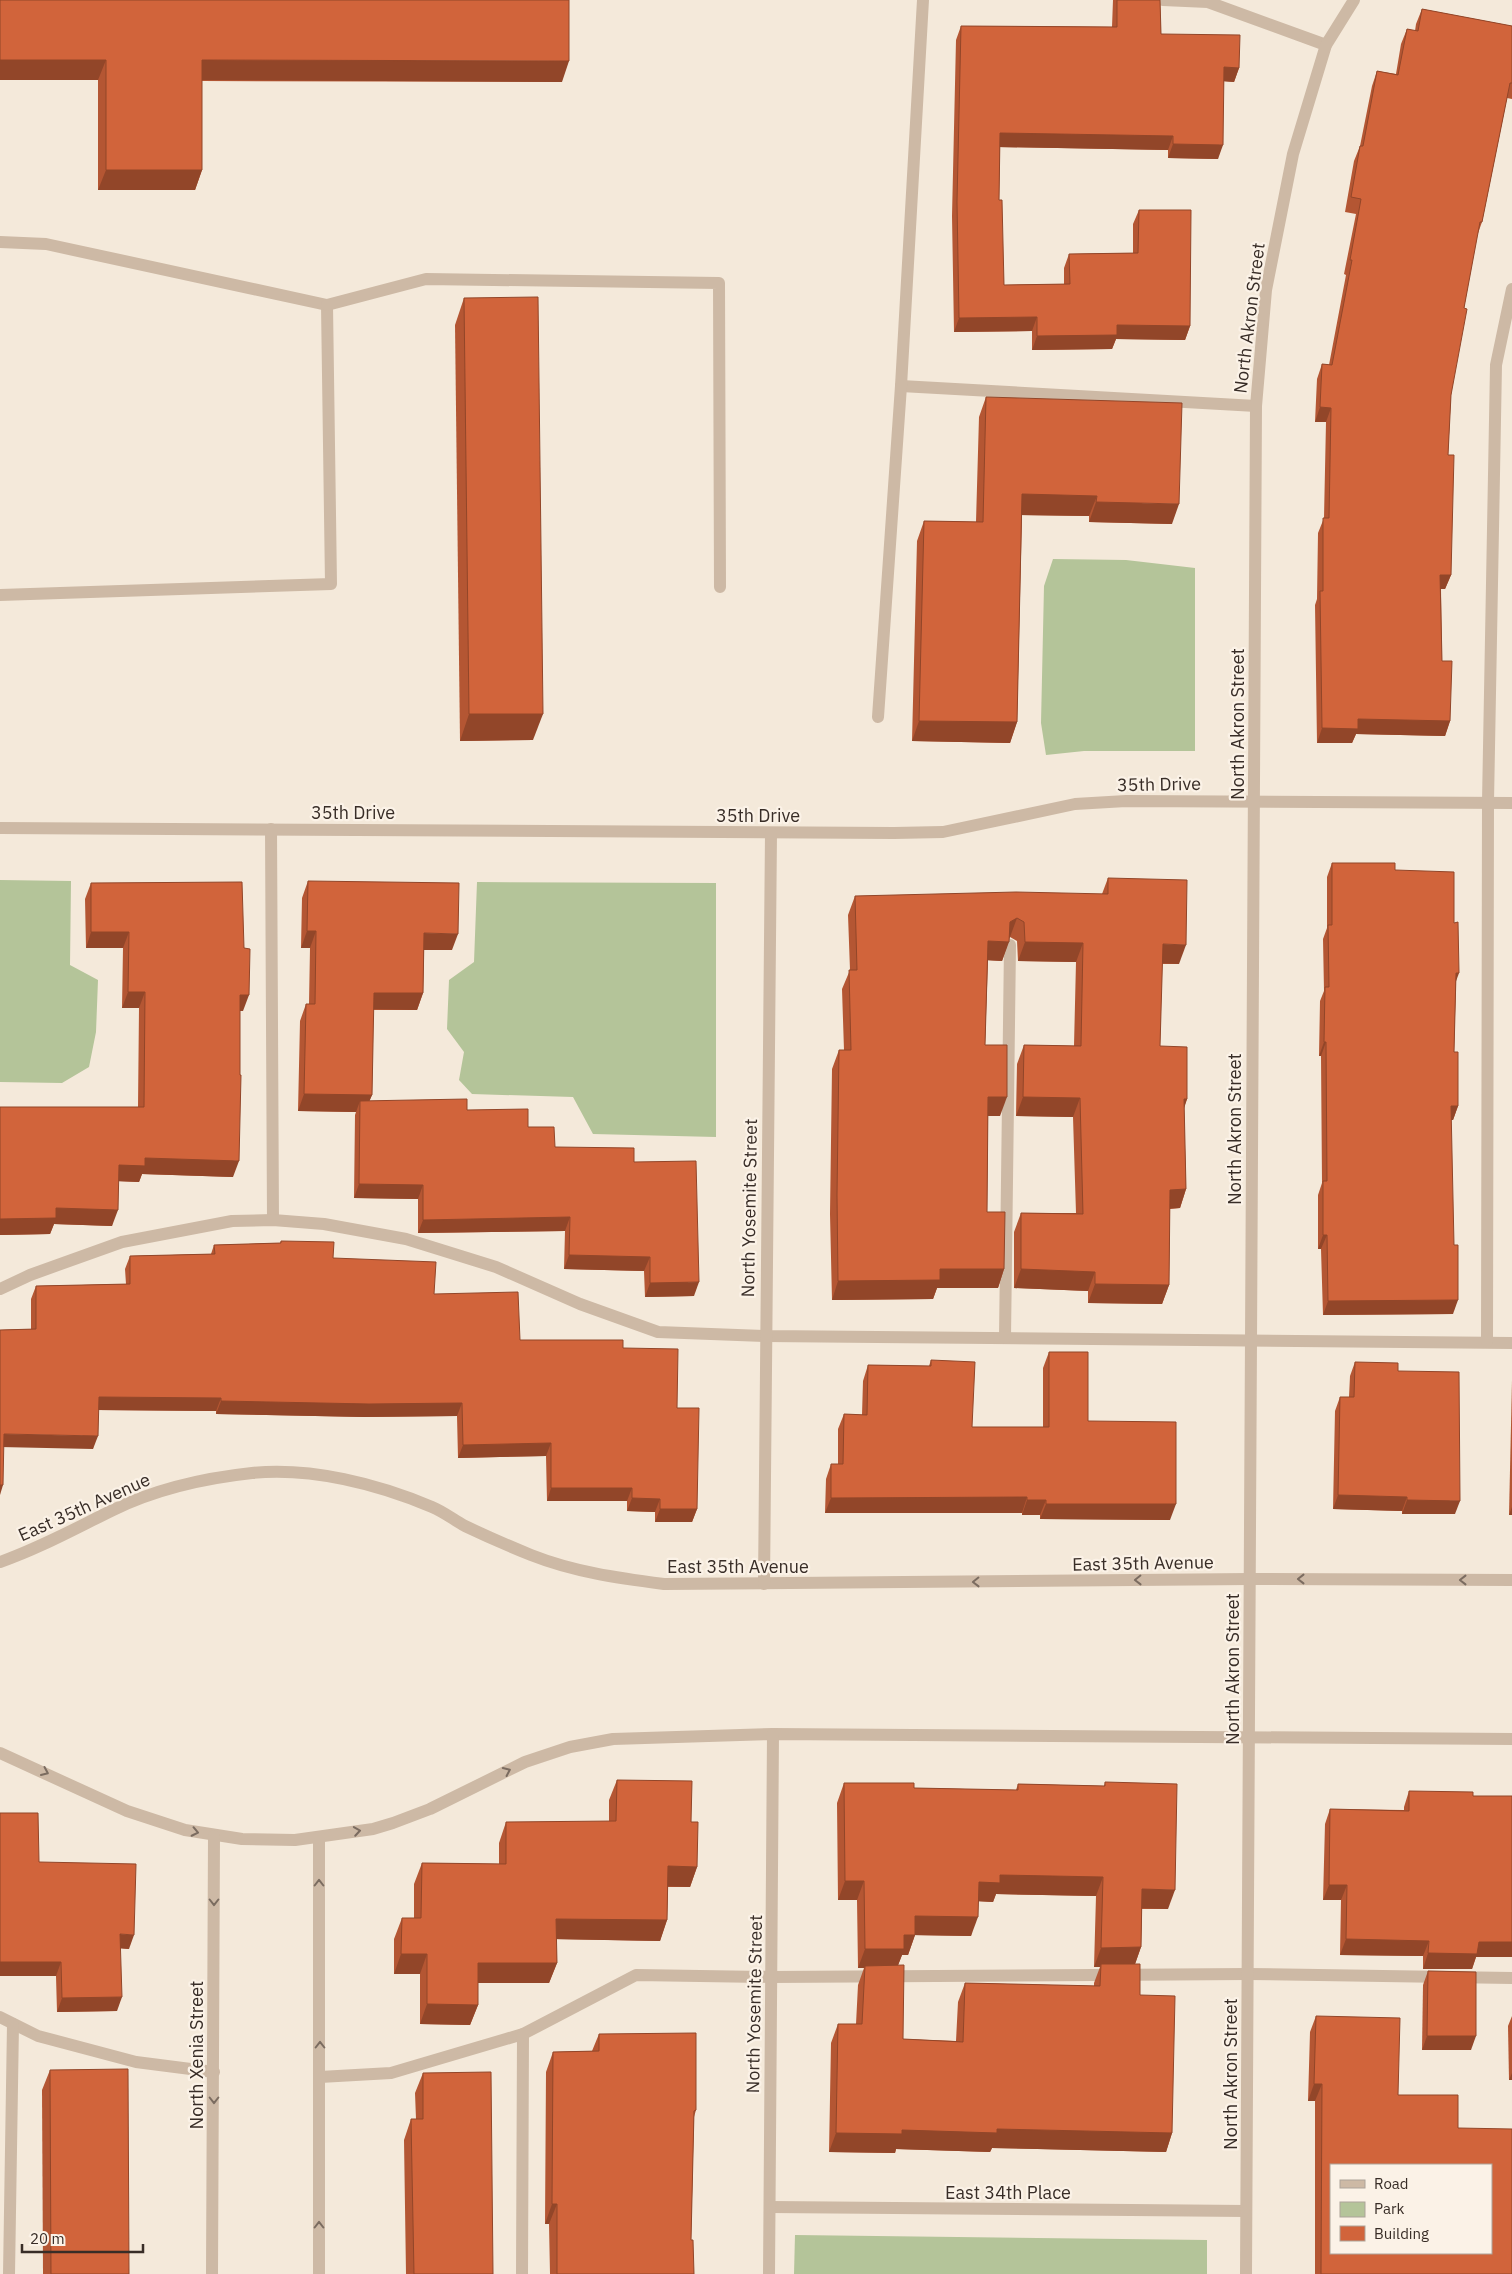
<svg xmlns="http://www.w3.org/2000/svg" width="1512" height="2274" viewBox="0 0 1512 2274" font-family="'IBM Plex Sans',sans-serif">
<rect width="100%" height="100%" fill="#f4e9da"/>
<!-- green -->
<g fill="#b4c499">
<path d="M1053,559L1126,560L1195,568V751H1084L1046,755L1041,723L1044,586Z"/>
<path d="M0,880L71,881L70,965L98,980L96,1032L89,1067L62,1083L0,1082Z"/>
<path d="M477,882L716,883V1137L593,1134L573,1097L472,1094L459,1080L464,1052L447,1029L449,980L474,962Z"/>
<path d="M795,2235L1207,2240V2274H794Z"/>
</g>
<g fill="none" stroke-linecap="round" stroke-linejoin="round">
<!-- minor -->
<g stroke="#cdb9a5" stroke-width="12">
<path d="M1163,0L1208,2L1326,45"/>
<path d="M0,242L46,244L327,305L331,584L0,595"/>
<path d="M327,305L426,279L719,283L720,587"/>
<path d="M901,386L1256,406"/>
<path d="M878,717L901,386L923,0"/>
<path d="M0,828L894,833L943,832L1075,804L1126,801L1512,803"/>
<path d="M271,829L273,1220"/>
<path d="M0,1289L30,1275L122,1242L232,1221L273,1220L324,1224L406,1239L496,1267L580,1304L658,1332L765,1336L1512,1343"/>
<path d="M1005,1338L1010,945"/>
<path d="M1487,1342L1488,802L1496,365L1512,289"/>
<path d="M0,1562C40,1548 76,1528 113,1510C156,1489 205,1478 252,1473C311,1467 378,1484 432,1507C444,1512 454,1520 465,1526C486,1536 509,1546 531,1555C574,1572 618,1578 664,1584L1250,1579L1512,1580"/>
<path d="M764,1584L771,833"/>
<path d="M0,1753L127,1811L185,1830L242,1839L295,1840L373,1829L393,1823L430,1809L525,1762L570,1747L613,1739L773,1734L1512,1739"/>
<path d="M0,2017L38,2036L136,2062L214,2072"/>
<path d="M320,2077L391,2073L523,2034L636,1975L772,1977L1248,1974L1512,1978"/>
<path d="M770,2207L1246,2211"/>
<path d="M9,2274L13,2024"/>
<path d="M212,2274L214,1836"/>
<path d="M319,2274V1837"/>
<path d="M522,2274L523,2034"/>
<path d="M769,2274L773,1734"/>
<path d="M1246,2274L1256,406L1266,290L1293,154L1326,45L1354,0"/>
</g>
</g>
<!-- wall -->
<g fill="#b45633" fill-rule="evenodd">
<path d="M0,0L562,82L202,81V170L195,190H98V80H0Z"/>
<path d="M1113,0H1160L1161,34L1239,68L1234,82L1224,81L1218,159L1168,158V150L1000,147L999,200L1004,285L1064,284V268L1069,254L1133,253V224L1139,210L1190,326L1185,340L1116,339L1112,349L1032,350V331L954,332L952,216L956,40L961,26L1112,27Z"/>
<path d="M1422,9L1512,26V99L1507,98L1482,222L1477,236L1464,308L1451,395L1448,455L1451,575L1445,589H1441L1442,661L1450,721L1445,736L1356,734L1352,743H1317L1315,605L1317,599L1318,533L1324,518L1326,422H1315L1317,379L1322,364L1329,365L1346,275L1344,274L1356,214L1345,212L1354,161L1360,146L1372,86L1377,71L1396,74L1401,44L1407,29L1415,31L1416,24Z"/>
<path d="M464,298L533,740L460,741L455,325Z"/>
<path d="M986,397L1172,524L1089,522V516L1022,515L1017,722L1010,743L912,741L917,541L924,521L976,522L979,417Z"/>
<path d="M1332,863L1395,870L1454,923L1456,982L1454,1052L1458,1106L1453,1120H1451L1453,1314L1323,1315L1321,1249H1318V1195L1322,1183L1321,1056H1319L1320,1001L1324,991L1323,939L1327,928V877Z"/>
<path d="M1108,878L1179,964H1162L1160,1046L1187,1099L1184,1107L1186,1189L1180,1208L1170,1209L1169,1285L1162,1304L1088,1303V1291L1014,1288V1232L1021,1213H1076L1073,1117L1016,1116L1017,1064L1024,1045L1074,1046L1076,962L1018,961L1017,941L1010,937L1002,961L988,960L985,1045L1000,1116H988L987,1212L1004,1269L998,1288H937L933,1299L832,1300L830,1214L832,1069L839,1050H844L842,989L850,970L848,915L855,896L1102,894Z"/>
<path d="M308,881L452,950H424L423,993L417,1010H373L372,1095L369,1101L467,1110L528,1127L555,1147L634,1162L694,1296L645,1297L644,1271L564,1269L565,1231L418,1233V1199L354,1198L355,1115L356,1112L298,1111L300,1021L306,1004H309L310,948H301L302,898Z"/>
<path d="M91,883L243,1011H240L233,1177L142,1174L139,1182L118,1181L112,1226L54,1224L50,1234L0,1235V1107H138L139,1008H122L123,948H86L85,899Z"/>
<path d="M281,1241L333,1258L434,1294L520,1340L623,1348L677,1408L697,1509L692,1522H655V1512L627,1511V1501H547L546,1456L458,1458L457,1416L364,1417L216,1414V1411L98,1410L93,1449L0,1330L31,1329V1299L36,1286L126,1284L125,1269L130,1256L211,1254L214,1245L280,1243Z"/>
<path d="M1049,1352L1088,1421L1170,1520L1040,1519V1515H1022V1513H825L826,1479L831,1464H838V1429L844,1414L862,1415L863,1381L868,1365L929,1366L931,1360L972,1427H1043V1368Z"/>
<path d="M1355,1362L1398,1371L1455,1514H1402V1511L1333,1509L1335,1411L1340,1397H1349L1350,1376Z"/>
<path d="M1512,1380V1515H1509Z"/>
<path d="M617,1780L691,1822L697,1867L690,1887H668L667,1920L660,1941L556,1939L557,1963L549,1983H478V2005L470,2025L420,2024V1974H394V1939L402,1918H414V1884L422,1863L499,1864V1843L506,1822H609V1800Z"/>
<path d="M1105,1782L1168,1909H1142L1141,1947L1135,1964L1140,1995L1172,2133L1166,2152L992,2148L990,2152L896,2149L895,2153L829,2152L831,2043L838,2024H856L858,1985L864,1968H858L857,1900H838L837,1803L844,1783L914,1788L1016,1790L1018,1784L1104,1786ZM996,1894L1096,1896L1094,1967H1100L1094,1983V1986L965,1983L958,2002L956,2041L903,2039L898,1965L902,1955H908L915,1935L971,1936L978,1901L993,1902Z"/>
<path d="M1409,1791L1473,1796L1512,1957H1476L1472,1969H1423V1956L1340,1955L1341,1900H1323L1325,1824L1330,1809L1404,1810V1807Z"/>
<path d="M39,1862L129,1949L120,1948L117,2011L57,2012L56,1976H0Z"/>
<path d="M1428,1971L1471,2050H1422L1423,1985Z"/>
<path d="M1316,2016L1398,2095L1458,2128L1512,2274H1315V2101H1308L1310,2032Z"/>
<path d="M1512,2016V2080H1509L1508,2026Z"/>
<path d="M599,2034L696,2110L694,2117L691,2240L694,2274H550L549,2224H545L546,2072L553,2052L592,2051Z"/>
<path d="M50,2070L129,2274H43L42,2090Z"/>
<path d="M423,2073L493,2274H406L404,2140L411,2119H416L415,2093Z"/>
</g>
<!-- shaded-wall -->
<g fill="#924629">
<path d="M0,60H106L98,80H0Z"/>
<path d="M202,60L569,61L562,82L195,80Z"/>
<path d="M1224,67L1239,68L1234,82L1219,81Z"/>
<path d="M1000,133L1173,136L1168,150L995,147Z"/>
<path d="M1173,144L1223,145L1218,159L1168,158Z"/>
<path d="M106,170H202L195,190H98Z"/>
<path d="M1037,317L1032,331L954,332L959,318Z"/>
<path d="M1117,325L1190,326L1185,340L1116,339L1112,349L1032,350L1037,336Z"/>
<path d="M1320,407L1331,408L1326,422H1315Z"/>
<path d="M1022,494L1097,496L1089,516L1015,515Z"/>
<path d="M1096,502L1179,504L1172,524L1089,522Z"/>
<path d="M1440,575H1451L1445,589H1435Z"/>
<path d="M469,714H543L533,740L460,741Z"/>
<path d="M1358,719L1450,721L1445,736L1356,734L1352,743H1317L1322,728Z"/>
<path d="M919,721L1017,722L1010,743L912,741Z"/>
<path d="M1017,918L1010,937L1003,941L1010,922Z"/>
<path d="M307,931H316L310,948H301Z"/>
<path d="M91,932H129L123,948H86Z"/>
<path d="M424,933L458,934L452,950H418Z"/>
<path d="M988,941L1009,942L1002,961L981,960Z"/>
<path d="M1025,942L1083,943L1076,962L1018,961Z"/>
<path d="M1163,944L1186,945L1179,964L1156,963Z"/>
<path d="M1456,973H1459L1454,987Z"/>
<path d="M128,992H145L139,1008H122Z"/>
<path d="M374,993H423L417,1010L368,1009Z"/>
<path d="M240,995H249L243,1011H235Z"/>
<path d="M1324,1042H1326L1321,1056H1319Z"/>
<path d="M304,1094L372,1095L365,1112L360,1101L356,1112L298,1111Z"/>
<path d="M988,1097H1007L1000,1116H981Z"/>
<path d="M1023,1097L1080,1098L1073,1117L1016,1116Z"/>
<path d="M1184,1099H1187L1181,1118Z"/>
<path d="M1451,1106H1458L1453,1120H1446Z"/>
<path d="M145,1158L239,1161L233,1177L142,1174L139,1182L113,1181L119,1165Z"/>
<path d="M359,1184L423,1185L418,1199L354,1198Z"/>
<path d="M1186,1189L1180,1208L1163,1209L1170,1190Z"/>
<path d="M56,1208L118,1210L112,1226L54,1224L50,1234L0,1235V1219Z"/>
<path d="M570,1217L565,1231L418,1233L423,1220Z"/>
<path d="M1323,1235H1327L1321,1249H1318Z"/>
<path d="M569,1255L650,1257L644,1271L564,1269Z"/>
<path d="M940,1269H1004L998,1288H937L933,1299L832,1300L838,1281Z"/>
<path d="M1021,1269L1095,1272L1088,1291L1014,1288Z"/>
<path d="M699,1282L694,1296L645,1297L650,1283Z"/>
<path d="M1095,1284L1169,1285L1162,1304L1088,1303Z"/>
<path d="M1458,1300L1453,1314L1323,1315L1328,1301Z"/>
<path d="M99,1397L221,1398L216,1411L94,1410Z"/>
<path d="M221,1401L462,1403L457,1416L364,1417L216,1414Z"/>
<path d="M4,1434L98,1436L93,1449L0,1447Z"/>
<path d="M551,1443L546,1456L458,1458L463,1445Z"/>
<path d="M0,1485H3L0,1495Z"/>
<path d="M551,1488H632L627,1501H547Z"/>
<path d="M1338,1495L1407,1497L1402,1511L1333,1509Z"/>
<path d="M1027,1497L1022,1513H825L831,1498Z"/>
<path d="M632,1498L660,1499L655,1512L627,1511Z"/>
<path d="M1027,1500H1046L1040,1515H1022Z"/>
<path d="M1407,1500L1460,1501L1455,1514H1402Z"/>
<path d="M1046,1504H1176L1170,1520L1040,1519Z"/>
<path d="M1512,1507V1515H1509Z"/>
<path d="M660,1509H697L692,1522H655Z"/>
<path d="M668,1866L697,1867L690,1887L660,1886Z"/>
<path d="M1000,1875L1103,1877L1096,1896L996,1894L993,1902L972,1901L979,1882Z"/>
<path d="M845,1881H864L857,1900H838Z"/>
<path d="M1329,1885H1347L1341,1900H1323Z"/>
<path d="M1142,1889L1175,1890L1168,1909L1135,1908Z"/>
<path d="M915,1916L978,1917L971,1936L908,1935Z"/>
<path d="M556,1919L667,1920L660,1941L549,1939Z"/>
<path d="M120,1934L134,1935L129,1949L115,1948Z"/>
<path d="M904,1935H915L908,1955H902L897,1968L865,1966L864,1968H858L865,1949Z"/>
<path d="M1346,1939L1429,1941L1423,1956L1340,1955Z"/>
<path d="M1479,1942H1512V1957H1476L1472,1969H1423L1428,1953Z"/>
<path d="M1141,1947L1134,1967L1101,1964L1100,1967H1094L1101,1948Z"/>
<path d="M401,1954H427L420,1974H394Z"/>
<path d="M0,1962H61L56,1976H0Z"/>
<path d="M478,1963H557L549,1983H471Z"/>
<path d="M122,1997L117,2011L57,2012L62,1998Z"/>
<path d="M427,2004L478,2005L470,2025L420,2024Z"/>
<path d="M1427,2036H1476L1471,2050H1422Z"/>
<path d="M1512,2073V2080H1509Z"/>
<path d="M1314,2084H1322L1315,2101H1308Z"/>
<path d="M997,2129L1172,2133L1166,2152L992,2148L990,2152L896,2149L895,2153L829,2152L836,2133L902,2130Z"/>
<path d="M552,2204H557L549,2224H545Z"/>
</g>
<!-- building -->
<g fill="#d1643b" stroke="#924629" fill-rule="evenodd">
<path d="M0,0H569V61L202,60V170H106V60H0Z"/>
<path d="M1117,0H1160L1161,34L1240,35L1239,68L1224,67L1223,145L1173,144V136L1000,133L999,200H1002L1004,285L1070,284L1069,254L1138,253L1139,210H1191L1190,326L1117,325V335L1037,336V317L959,318L957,202L961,26L1117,27Z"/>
<path d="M1422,9L1512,26V83H1510L1482,222H1480L1464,308L1467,309L1451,395L1448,455H1454L1451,575H1440L1442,661H1452L1450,721L1358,719V729L1322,728L1320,591H1323V518H1329L1331,408L1320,407L1322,364L1332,365L1352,260H1350L1361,199L1351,197L1360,146H1363L1377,71L1398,75L1407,29L1418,31Z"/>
<path d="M538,297L543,714H469L464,298Z"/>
<path d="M986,397L1182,403L1179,504L1096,502L1097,496L1022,494L1017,722L919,721L924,521L983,522Z"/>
<path d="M1332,863H1395V870L1454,872V923L1458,922L1459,973H1456L1454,1052H1458V1106H1451L1454,1245H1458V1300L1328,1301L1327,1235H1323V1181H1327L1326,1042H1324L1325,987H1329L1328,925H1332Z"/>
<path d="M1108,878L1187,880L1186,945L1163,944L1160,1046L1187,1047V1099H1184L1186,1189L1170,1190L1169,1285L1095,1284V1272L1021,1269V1213L1083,1214L1080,1098L1023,1097L1024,1045L1081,1046L1083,943L1025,942L1024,922L1017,918L1010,922L1009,942L988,941L985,1045H1007V1097H988L987,1212H1005L1004,1269H940V1280L838,1281L837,1195L839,1050H851L849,970H857L855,896L1016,892L1108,894Z"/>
<path d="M308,881L459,883L458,934L424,933L423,993H374L372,1095L304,1094L306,1004H315L316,931H307Z"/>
<path d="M242,882L244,948L250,949L249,995H240V1075H241L239,1161L145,1158V1166L119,1165L118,1210L56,1208V1218L0,1219V1107H144L145,992H128L129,932H91V883Z"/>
<path d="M467,1099V1110L528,1109V1127H554L555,1147L634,1148V1162L696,1161L699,1282L650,1283V1257L569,1255L570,1217L423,1220V1185L359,1184L360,1101Z"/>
<path d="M281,1241L334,1242L333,1258L436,1262L434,1294L518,1292L520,1340H623V1348L678,1349L677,1408H699L697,1509H660V1499L632,1498V1488H551V1443L463,1445L462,1403L369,1404L221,1401V1398L99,1397L98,1436L4,1434L3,1485H0V1330L36,1329V1286L130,1284V1256L215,1254L214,1245L281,1243Z"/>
<path d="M1049,1352H1088V1421L1176,1422V1504H1046V1500H1027V1497L831,1498V1464H843L844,1414L867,1415L868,1365L931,1366V1360L975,1362L972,1427H1049Z"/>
<path d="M1355,1362L1398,1363V1371L1459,1372L1460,1501L1407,1500V1497L1338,1495L1340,1397H1354Z"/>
<path d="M617,1780L692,1781L691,1822H698L697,1867L668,1866L667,1920L556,1919L557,1963H478V2005L427,2004V1954H401L402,1918H421L422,1863L506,1864V1822L616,1821Z"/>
<path d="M1105,1782L1177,1784L1175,1890L1142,1889L1141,1947L1101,1948L1103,1877L1000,1875V1883L979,1882L978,1917L915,1916V1935H904V1949H865L864,1881H845L844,1783H914V1788L1018,1790V1784L1105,1786Z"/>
<path d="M1409,1791L1473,1792V1796H1512V1942H1479L1477,1954L1428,1953L1429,1941L1346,1939L1347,1885H1329L1330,1809L1409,1811Z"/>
<path d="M0,1813H38L39,1862L136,1864L134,1935L120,1934L122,1997L62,1998L61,1962H0Z"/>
<path d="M1101,1964H1140V1995L1175,1996L1172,2133L997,2129V2133L902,2130V2134L836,2133L838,2024H862L865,1966L904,1965L903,2039L963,2042L965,1983L1100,1986Z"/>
<path d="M1428,1971L1476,1972V2036H1427Z"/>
<path d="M1316,2016L1400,2018L1398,2095H1458V2128L1512,2129V2274H1321L1322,2084H1314ZM1331,2165H1491V2253H1331Z"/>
<path d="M696,2033V2110L694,2111L691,2240H693L694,2274H557V2204H552L553,2052L599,2051V2034Z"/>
<path d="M128,2069L129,2274H51L50,2070Z"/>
<path d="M491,2072L493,2274H414L411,2119H423V2073Z"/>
</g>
<!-- one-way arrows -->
<defs><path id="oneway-chevron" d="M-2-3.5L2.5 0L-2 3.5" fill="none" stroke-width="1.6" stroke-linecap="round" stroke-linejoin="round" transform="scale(1.25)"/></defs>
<g stroke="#7b6c60">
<use href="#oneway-chevron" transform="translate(1301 1579) rotate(-180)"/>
<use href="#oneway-chevron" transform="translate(1138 1580) rotate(179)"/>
<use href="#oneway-chevron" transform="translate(1463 1580) rotate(-180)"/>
<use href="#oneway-chevron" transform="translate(976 1582) rotate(179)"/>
<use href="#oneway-chevron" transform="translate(507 1771) rotate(-25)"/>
<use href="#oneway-chevron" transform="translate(45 1772) rotate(24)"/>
<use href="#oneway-chevron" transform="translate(357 1831) rotate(-9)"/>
<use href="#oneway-chevron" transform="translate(195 1832) rotate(12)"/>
<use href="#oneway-chevron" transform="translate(319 1883) rotate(-90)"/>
<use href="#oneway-chevron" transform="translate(214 1902) rotate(90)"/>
<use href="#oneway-chevron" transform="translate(320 2045) rotate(-90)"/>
<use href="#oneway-chevron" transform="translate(214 2100) rotate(90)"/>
<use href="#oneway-chevron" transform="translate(319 2225) rotate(-90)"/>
</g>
<g text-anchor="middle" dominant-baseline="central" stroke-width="4.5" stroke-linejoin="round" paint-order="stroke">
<!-- street labels -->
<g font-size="18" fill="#382d27" stroke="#fbf2e7">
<text transform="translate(1249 318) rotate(-83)">North Akron Street</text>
<text transform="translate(1237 724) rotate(-90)">North Akron Street</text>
<text transform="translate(1159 784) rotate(-1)">35th Drive</text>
<text x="353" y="812">35th Drive</text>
<text x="758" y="815">35th Drive</text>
<text transform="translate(1234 1129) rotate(-90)">North Akron Street</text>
<text transform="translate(749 1208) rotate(-89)">North Yosemite Street</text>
<text transform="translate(84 1507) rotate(-24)">East 35th Avenue</text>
<text transform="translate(1143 1563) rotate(-1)">East 35th Avenue</text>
<text x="738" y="1566">East 35th Avenue</text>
<text transform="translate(1232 1669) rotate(-90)">North Akron Street</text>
<text transform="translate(754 2004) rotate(-89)">North Yosemite Street</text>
<text transform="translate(196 2055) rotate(-90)">North Xenia Street</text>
<text transform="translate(1230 2074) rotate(-90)">North Akron Street</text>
<text x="1008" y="2192">East 34th Place</text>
</g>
</g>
<!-- legend -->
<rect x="1330" y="2164" width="162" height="90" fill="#fbf2e7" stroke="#ada39a"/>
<rect x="1340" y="2180" width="25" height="8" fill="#cdb9a5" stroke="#ada39a"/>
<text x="1374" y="2189" font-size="15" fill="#382d27">Road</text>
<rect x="1340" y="2202" width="25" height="15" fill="#b4c499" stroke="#ada39a"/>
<text x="1374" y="2214" font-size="15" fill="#382d27">Park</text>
<rect x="1340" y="2226" width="25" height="15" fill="#d1643b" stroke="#ada39a"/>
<text x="1374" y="2239" font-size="15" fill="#382d27">Building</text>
<!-- scale -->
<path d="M22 2244v8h121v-8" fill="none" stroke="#382d27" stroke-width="2.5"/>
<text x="30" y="2244" font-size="15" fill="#382d27" stroke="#fbf2e7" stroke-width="4" paint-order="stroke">20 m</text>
</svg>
